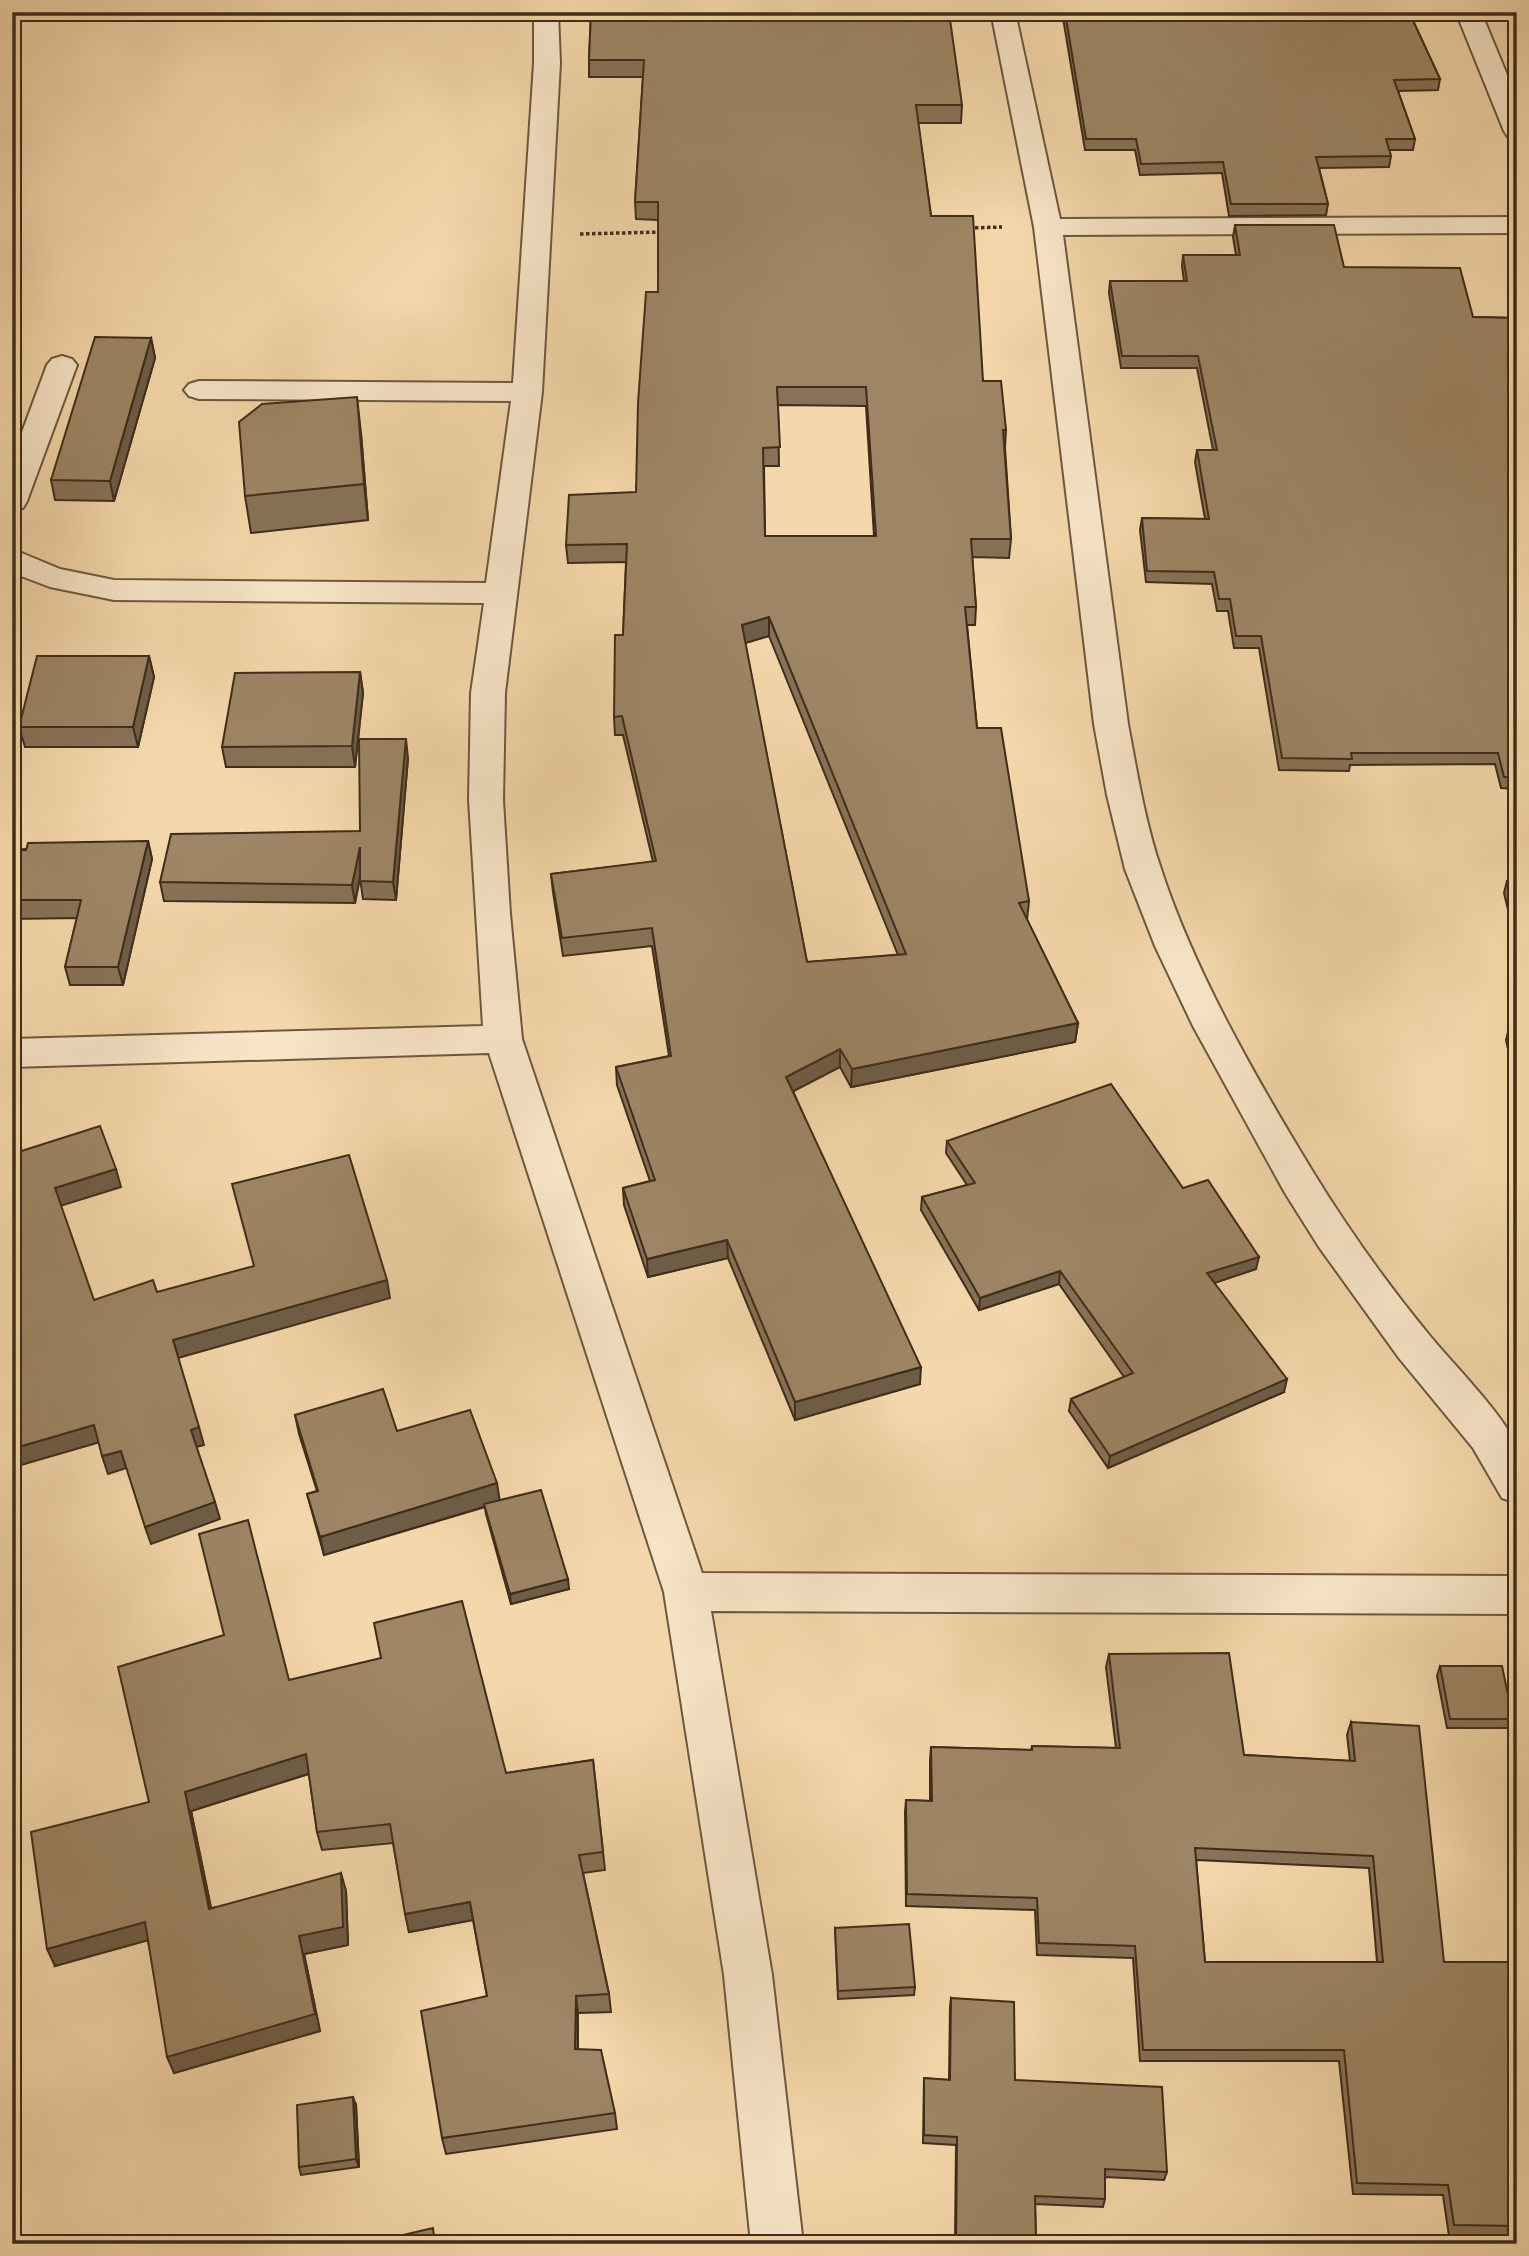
<svg xmlns="http://www.w3.org/2000/svg" width="1529" height="2256" viewBox="0 0 1529 2256" font-family="'IM FELL DW Pica',serif">
<rect width="100%" height="100%" fill="#f4d7aa"/>
<filter id="stains"><feTurbulence type="fractalNoise" baseFrequency=".00286" numOctaves="4"/><feColorMatrix values="0 0 0 0 .2 0 0 0 0 .09 0 0 0 0 .02 0 0 0 .5 -.17"/></filter>
<radialGradient id="worn" r=".72"><stop offset=".6" stop-color="#630" stop-opacity="0"/><stop offset="1" stop-color="#630" stop-opacity=".3"/></radialGradient>
<g fill="none" stroke-linecap="round" stroke-linejoin="round">
<defs>
<g id="minor">
<path d="M534,12H558L560,63L542,392L505,693L503,800L510,914L522,1039L702,1573L1517,1576V1614L711,1611L772,1975L803,2244H751L724,1975L664,1592L489,1053L12,1067V1039L483,1026L469,800L471,693L484,603L114,600L50,587L13,573L12,549L60,569L114,580L486,583L511,401L199,399L189,396L184,390L189,384L199,381L513,383L534,63Z"/>
<path d="M991,12H1015L1060,219L1517,217V233L1063,235L1128,724C1137,772 1145,822 1161,869C1195,973 1256,1078 1313,1172C1348,1229 1388,1285 1430,1336C1453,1364 1503,1414 1516,1445C1521,1457 1517,1488 1517,1503L1502,1498L1473,1448L1399,1358L1319,1247L1285,1193L1193,1026L1155,946L1125,869L1107,795L1094,724L1034,227Z"/>
<path d="M1456,12H1481L1517,99V139L1508,137L1504,131Z"/>
<path d="M62,356L72,359L77,365L27,501L23,508L12,510V459L47,365L52,359Z"/>
</g>
</defs>
<!-- minor casing -->
<use href="#minor" stroke="#6c583f" stroke-width="4"/>
<!-- path -->
<g stroke="#3f2d1b" stroke-width="3.5" stroke-dasharray="3.5 2.5" stroke-linecap="butt">
<path d="M969,228L1002,227"/>
<path d="M580,234L662,232"/>
</g>
<!-- minor -->
<use href="#minor" fill="#f8e5c8" fill-rule="evenodd"/>
</g>
<!-- wall -->
<g fill="#877257" stroke="#3f2d1b" stroke-width="2" fill-rule="evenodd">
<path d="M591,12L962,105L961,123H918L931,216L983,381L1006,430L1005,448L1011,539L1009,558L972,557L976,607L975,625H967L977,728L1029,901L1027,920L1078,1023L1075,1042L851,1087L840,1067L793,1091L920,1384L795,1420L728,1258L648,1277L624,1205L623,1188L650,1181L617,1085L616,1067L669,1056L652,946L563,956L553,892L551,874L653,862L623,735H615L614,717L623,635L626,562L568,563L566,545L636,492L658,292V220L636,219L635,202L643,77H589V60ZM778,405L866,406L874,536H765L764,466H779ZM769,636L898,955L807,962L745,643Z"/>
<path d="M1062,12H1409L1440,79L1438,90L1398,91L1415,139L1413,150H1389L1391,156L1389,167L1319,168L1328,204L1326,215L1229,216L1222,173L1140,175L1135,150H1085Z"/>
<path d="M1235,225L1473,317L1517,318V789L1501,788L1495,764L1350,765L1349,771L1279,770L1259,648H1234L1228,611H1217L1212,584L1146,582L1140,530L1142,518L1205,519L1195,462L1197,450H1213L1197,368H1121L1109,293L1110,281H1184L1182,266L1183,255H1236L1233,237Z"/>
<path d="M151,338L155,358L114,501L55,500L51,480Z"/>
<path d="M361,433L368,520L251,533L245,496Z"/>
<path d="M149,656L154,677L138,747H25L19,727Z"/>
<path d="M360,672L363,693L355,767H226L222,747Z"/>
<path d="M408,758L396,900L363,899L360,878L355,903L164,901L160,882L360,831Z"/>
<path d="M148,841L152,859L123,985H70L65,967L77,918L12,919V850Z"/>
<path d="M1507,881H1517V947L1504,893Z"/>
<path d="M1509,1028H1517V1091L1506,1040Z"/>
<path d="M947,1141L1183,1188L1256,1269L1214,1283L1284,1392L1108,1468L1069,1411L1071,1399L1124,1377L1059,1284L979,1310L921,1210L922,1197L967,1185L946,1153Z"/>
<path d="M295,1415L397,1431L500,1500L569,1589L511,1604L486,1514L485,1507L324,1555L307,1494L317,1491L299,1434Z"/>
<path d="M1109,1654L1244,1755L1350,1761L1347,1735L1351,1722L1444,1962H1517V2237L1449,2236L1443,2195L1353,2194L1339,2061H1140L1133,1958L1037,1955L1035,1910L906,1906L905,1812L906,1800L930,1801V1760L931,1747L1031,1750L1032,1746L1116,1748L1106,1667ZM1196,1860L1369,1868L1377,1962H1205Z"/>
<path d="M1440,1666L1513,1719L1509,1728H1447L1437,1676Z"/>
<path d="M289,1680L506,1773L593,1760L605,1870L583,1873L609,1994L611,2012L578,2013V2049L615,2113L617,2129L446,2154L442,2138L487,1996L473,1920L409,1932L393,1843L322,1850L317,1832L309,1774L191,1811L211,1908L346,1891L348,1945L304,1954L320,2031L174,2073L148,1940L55,1966L149,1802Z"/>
<path d="M835,1928L915,1987L914,1995L838,1999Z"/>
<path d="M951,1998L1015,2080L1167,2172L1164,2180L1105,2177V2199L1103,2207L1035,2204L1036,2244H955L956,2145L923,2143L924,2078L949,2080L950,2007Z"/>
<path d="M356,2105L359,2167L301,2175L299,2167Z"/>
</g>
<!-- shaded-wall -->
<g fill="#6e5d47" stroke="#3f2d1b" stroke-width="2">
<path d="M151,338L155,358L114,501L110,481Z"/>
<path d="M357,397L361,433L368,520L364,484Z"/>
<path d="M769,617V636L742,644V625Z"/>
<path d="M149,656L154,677L138,747L133,727Z"/>
<path d="M360,672L363,693L355,767L352,746Z"/>
<path d="M406,739L408,758L396,900L393,882Z"/>
<path d="M148,841L152,859L123,985L118,967Z"/>
<path d="M360,847L362,865L355,903L352,885Z"/>
<path d="M1078,1023L1075,1042L851,1087L852,1069Z"/>
<path d="M840,1049V1067L786,1095V1077Z"/>
<path d="M116,1169L121,1187L60,1206L55,1188Z"/>
<path d="M727,1240L728,1258L648,1277L647,1259Z"/>
<path d="M1259,1257L1256,1269L1205,1286L1207,1273Z"/>
<path d="M1060,1271L1059,1284L979,1310L980,1298Z"/>
<path d="M387,1280L390,1298L178,1358L173,1340Z"/>
<path d="M921,1367L920,1384L795,1420V1402Z"/>
<path d="M1287,1379L1284,1392L1108,1468L1110,1456Z"/>
<path d="M94,1425L100,1442L21,1465L15,1448Z"/>
<path d="M199,1427L204,1445L196,1447L191,1430Z"/>
<path d="M121,1451L126,1468L108,1474L102,1456Z"/>
<path d="M497,1483L500,1502L324,1555L320,1537Z"/>
<path d="M215,1502L220,1519L151,1544L145,1527Z"/>
<path d="M568,1579L569,1589L511,1604L510,1594Z"/>
<path d="M306,1754L311,1773L191,1811L215,1927L209,1909L185,1792Z"/>
<path d="M341,1873L346,1891L348,1945L304,1954L320,2031L174,2073L167,2057L299,1936Z"/>
<path d="M470,1902L473,1920L409,1932L405,1914Z"/>
<path d="M145,1922L152,1939L55,1966L47,1949Z"/>
<path d="M576,1996L578,2013V2066L575,2049Z"/>
<path d="M353,2097L356,2105L359,2167L356,2159Z"/>
</g>
<!-- building -->
<g fill="#9d8565" stroke="#3f2d1b" stroke-width="2" fill-rule="evenodd">
<path d="M591,12H949L962,105H916L931,216H973L983,381H1001L1006,430H1003L1011,539H971L976,607H965L977,728H1001L1029,901L1019,903L1078,1023L852,1069L840,1049L786,1077L921,1367L795,1402L727,1240L647,1259L623,1188L655,1180L616,1067L671,1056L652,928L562,938L551,874L656,861L622,716L614,717L615,635H623L627,544L566,545L569,495L636,492L638,403L646,292H658V202H635L644,60H589ZM777,387H866L876,536H765L763,448L780,447ZM769,617L906,954L807,962L742,625Z"/>
<path d="M1065,12H1409L1440,79L1394,80L1415,139H1386L1391,156L1316,157L1328,204H1231L1223,162L1141,164L1136,139H1086Z"/>
<path d="M1235,225H1334L1344,267L1460,268L1473,317L1517,318V777H1504L1498,753H1351L1352,759L1282,758L1261,636H1236L1230,599H1219L1214,572L1147,571L1142,518L1209,519L1197,450H1217L1198,356H1122L1110,281H1187L1183,255H1240Z"/>
<path d="M95,337L151,338L110,481L51,480Z"/>
<path d="M357,397L364,484L245,496L239,422L262,404Z"/>
<path d="M37,656H149L133,727H19Z"/>
<path d="M360,672L352,746L222,747L235,673Z"/>
<path d="M359,739H406L393,882L360,881V847L352,885L160,882L171,834L360,831Z"/>
<path d="M148,841L118,967H65L81,900H12V850H26L28,843Z"/>
<path d="M1507,881H1517V921Z"/>
<path d="M1509,1028H1517V1063Z"/>
<path d="M1111,1084L1183,1188L1208,1180L1259,1257L1207,1273L1287,1379L1110,1456L1071,1399L1133,1373L1060,1271L980,1298L922,1197L975,1183L947,1141Z"/>
<path d="M100,1126L116,1169L55,1188L94,1300L153,1280L157,1292L254,1266L232,1184L349,1155L387,1280L173,1340L199,1427L191,1430L215,1502L145,1527L121,1451L102,1456L94,1425L15,1448L12,1436V1154Z"/>
<path d="M383,1389L397,1431L470,1410L497,1483L320,1537L307,1494L318,1491L295,1415Z"/>
<path d="M541,1490L568,1579L510,1594L484,1504Z"/>
<path d="M248,1520L289,1680L381,1658L374,1623L462,1601L506,1773L593,1760L603,1852L579,1855L609,1994L576,1996L575,2049L601,2050L615,2113L442,2138L421,2011L487,1996L470,1902L405,1914L390,1824L317,1832L306,1754L185,1792L209,1909L341,1873L343,1927L299,1936L315,2014L167,2057L145,1922L47,1949L31,1832L149,1802L118,1667L224,1635L199,1534Z"/>
<path d="M1229,1653L1244,1755L1355,1761L1351,1722L1419,1726L1444,1962H1517V2226L1454,2225L1448,2185L1357,2183L1344,2050H1143L1135,1946L1039,1943L1037,1898L907,1894L906,1800L932,1801L931,1747L1032,1750V1746L1120,1748L1109,1654ZM1195,1848L1373,1856L1383,1962H1205Z"/>
<path d="M1440,1666H1502L1513,1719H1450Z"/>
<path d="M909,1924L915,1987L838,1991L835,1928Z"/>
<path d="M951,1998L1014,2002L1015,2080L1162,2087L1167,2172L1105,2169V2199L1035,2196L1036,2244H956L957,2137L924,2135V2078L950,2080Z"/>
<path d="M353,2097L356,2159L299,2167L297,2105Z"/>
<path d="M433,2228L435,2244H365Z"/>
</g>
<!-- margin -->
<rect width="1529" height="2256" fill="none" stroke="#f4d7aa" stroke-width="42"/>
<rect x="14" y="14" width="1501" height="2228" fill="none" stroke="#3f2d1b" stroke-width="3.5"/>
<rect x="21" y="21" width="1487" height="2214" fill="none" stroke="#3f2d1b" stroke-width="2"/>
<rect width="100%" height="100%" filter="url(#stains)"/>
<rect width="100%" height="100%" fill="url(#worn)"/>
</svg>
